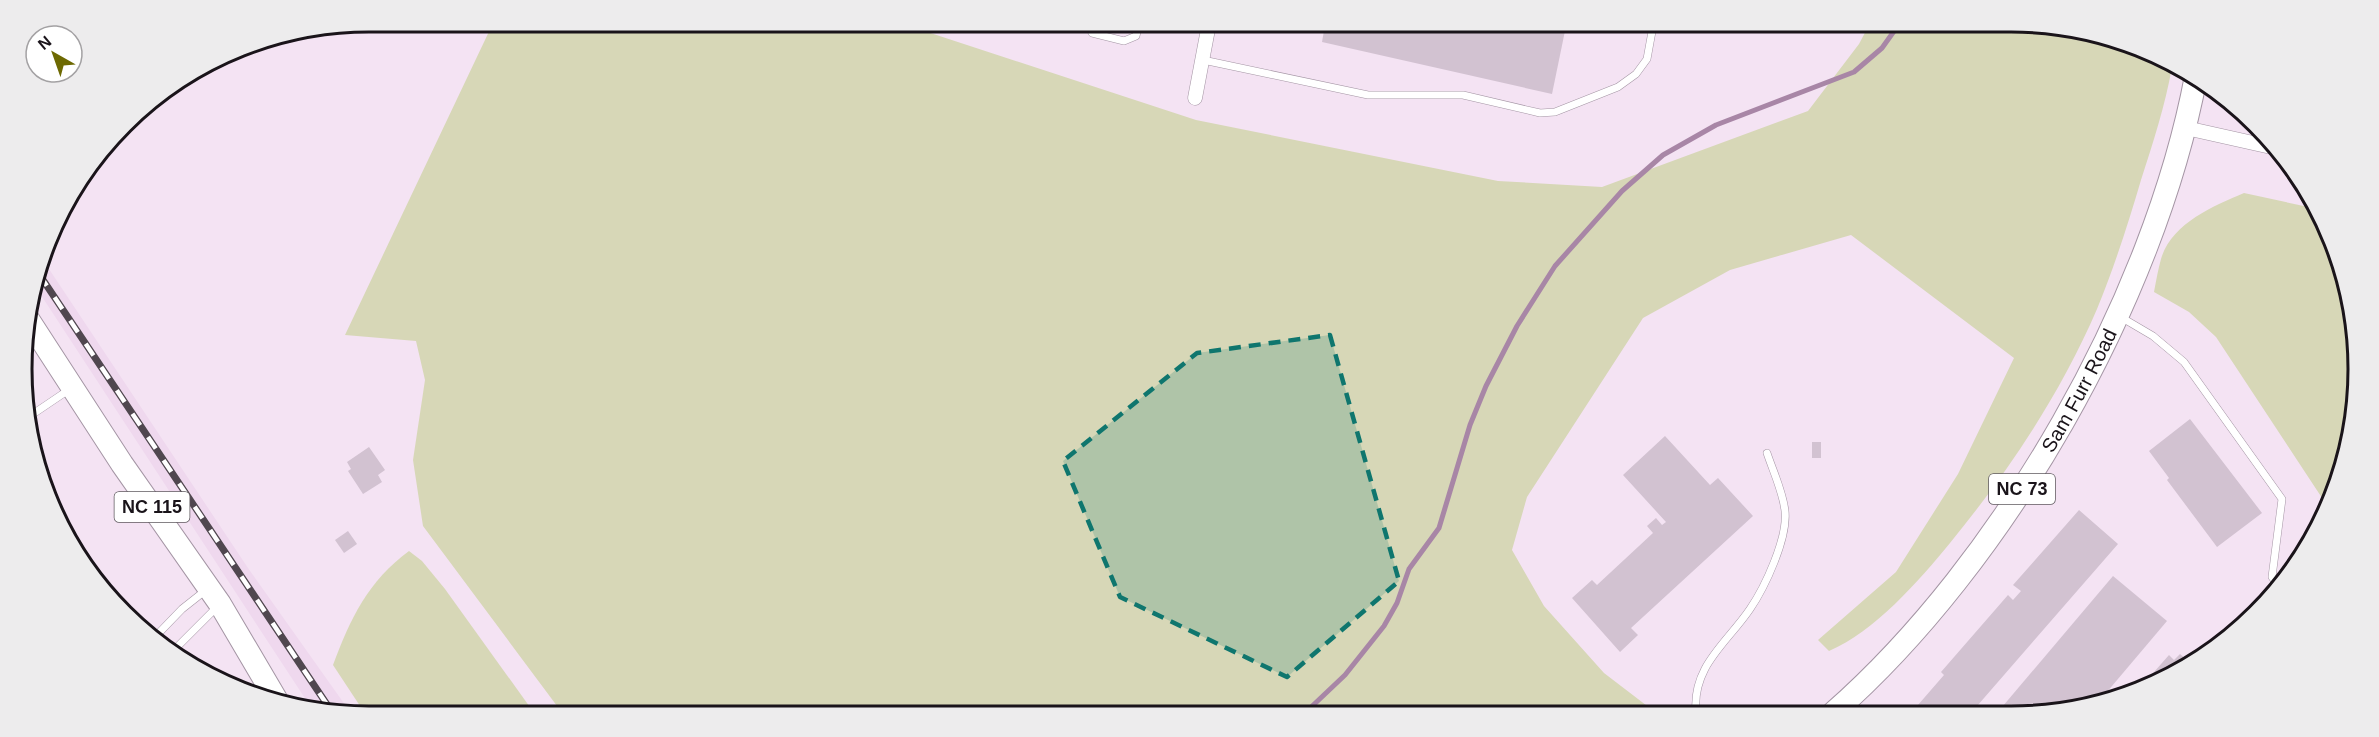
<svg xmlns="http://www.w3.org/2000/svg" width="2379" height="737" viewBox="0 0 2379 737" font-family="Arial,sans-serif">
<rect width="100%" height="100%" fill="#f4e3f3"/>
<!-- built -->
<path fill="#efd8ee" d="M43,260L248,568L348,709H312L35,286Z"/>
<!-- green -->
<g fill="#d7d7b7">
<path d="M494,21L900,23L1196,120L1498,181L1602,187L1808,111L1859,44L1868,27L2079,28L2172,67C2165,106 2153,143 2141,180C2128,224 2114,268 2097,309C2060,395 2008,472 1950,543C1919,581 1874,632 1829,651L1818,640L1896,572L1958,474L2014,358L1851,235L1730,270L1643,318L1527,497L1512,550L1544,606L1604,673L1655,712L560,710L423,526L413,460L425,380L416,341L345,335Z"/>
<path d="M2244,193L2313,208L2351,301V437L2326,504L2216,337L2189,312L2154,292C2156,281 2158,270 2161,259C2171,224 2213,206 2244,193Z"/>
<path d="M409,551L422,561L445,589L532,710L362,709L333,665C350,619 368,581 409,551Z"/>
</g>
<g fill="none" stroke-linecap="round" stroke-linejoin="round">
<!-- stream -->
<path stroke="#a886a6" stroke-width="5" d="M1307,711L1345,675L1384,626L1397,603L1409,569L1439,528L1470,425L1486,386L1517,326L1555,266L1622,191L1663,155L1716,125L1854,72L1882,48L1897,27"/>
</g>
<!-- building -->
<g fill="#d2c2d1">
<path d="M1325,25L1566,26L1552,94L1322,42Z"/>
<path d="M2190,419L2262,513L2217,547L2167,480L2169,478L2149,451Z"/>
<path d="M1665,436L1710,485L1718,478L1753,516L1631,628L1638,635L1620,652L1572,598L1592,580L1597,585L1653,533L1647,526L1656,518L1662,525L1666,522L1623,475Z"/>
<rect x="1812" y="442" width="9" height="16"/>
<path d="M369,447L385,470L378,475L382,482L363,494L348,471L351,469L347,462Z"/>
<path d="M2079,510L2118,544L1971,713H1911L1944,675L1941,672L2008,595L2013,600L2021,591L2013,585Z"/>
<path d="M348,531L357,544L344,553L335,540Z"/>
<path d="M2113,576L2167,621L2101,699L2056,713H1997Z"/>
<path d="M2180,654L2190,663L2164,680L2140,688L2169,655L2174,660Z"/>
</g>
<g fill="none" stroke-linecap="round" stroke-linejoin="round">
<defs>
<g id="lane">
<path d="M1088,24L1092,33L1124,41L1136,36L1139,24"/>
<path d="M1203,60L1368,95H1463L1540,113L1555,112L1618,87L1636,74L1647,59L1653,26"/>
<path d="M2119,316L2153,336L2184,362L2282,499L2272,577L2277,584"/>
<path d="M30,416L70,389"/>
<path d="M155,637L182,609L206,590"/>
<path d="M171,653L218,606"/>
<path d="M1696,712C1692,666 1727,643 1750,609C1765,587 1788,538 1785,511C1783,492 1773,471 1767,453"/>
</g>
<g id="street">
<path d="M1195,98L1209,24"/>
<path d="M2186,128L2271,147"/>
</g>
<g id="primary">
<path d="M26,316L122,464L220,604L276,699"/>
<path id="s1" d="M1833,713C2004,563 2154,300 2196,76"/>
</g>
</defs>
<!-- lane casing -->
<use href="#lane" stroke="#a495a4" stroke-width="8"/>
<!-- street casing -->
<use href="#street" stroke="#a495a4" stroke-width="15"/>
<!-- primary casing -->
<use href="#primary" stroke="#a495a4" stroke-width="24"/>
<!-- lane -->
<use href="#lane" stroke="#fff" stroke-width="7"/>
<!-- street -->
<use href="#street" stroke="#fff" stroke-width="14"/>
<!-- primary -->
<use href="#primary" stroke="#fff" stroke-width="22"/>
<defs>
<path id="rail" d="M39,274L330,709"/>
</defs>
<!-- rail casing -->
<use href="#rail" stroke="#50474f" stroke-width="7"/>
<!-- rail -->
<use href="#rail" stroke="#fff" stroke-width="4.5" stroke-dasharray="14" stroke-linecap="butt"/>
</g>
<!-- marked area -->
<path fill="#0f766e" fill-opacity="0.2" stroke="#0f766e" stroke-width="4.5" stroke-dasharray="12 8" stroke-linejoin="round" d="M1330,335L1399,581L1287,677L1120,597L1063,461L1197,353Z"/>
<g text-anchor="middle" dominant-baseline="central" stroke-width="5" stroke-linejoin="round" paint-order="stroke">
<!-- shield labels -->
<g fill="#fff" stroke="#5f5a5f" stroke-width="1.5">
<rect x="1989" y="474" width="66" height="30" rx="4.5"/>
<rect x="114.5" y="492" width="75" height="30" rx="4.5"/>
</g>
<g font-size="18" font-weight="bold" fill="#1a141a">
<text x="2022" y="489">NC 73</text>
<text x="152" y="507">NC 115</text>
</g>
<!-- street labels -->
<g font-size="20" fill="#1a141a" stroke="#fff">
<text stroke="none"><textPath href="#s1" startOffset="408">Sam Furr Road</textPath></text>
</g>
</g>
<!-- crop -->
<path d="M0 0H2379V737H0ZM369 32H2011A337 337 0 0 1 2348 369V369A337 337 0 0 1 2011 706H369A337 337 0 0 1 32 369V369A337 337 0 0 1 369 32Z" fill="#edeced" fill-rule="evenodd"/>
<path fill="none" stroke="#1a141a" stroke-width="3" d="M369 32H2011A337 337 0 0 1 2348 369V369A337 337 0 0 1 2011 706H369A337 337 0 0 1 32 369V369A337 337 0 0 1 369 32Z"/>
<!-- north arrow -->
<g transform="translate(54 54) rotate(320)"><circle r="28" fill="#ffffff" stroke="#a3a1a3" stroke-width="1.5"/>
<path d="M0-4.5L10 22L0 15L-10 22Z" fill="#6d6902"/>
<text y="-9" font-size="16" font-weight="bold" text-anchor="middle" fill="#1a141a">N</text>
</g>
</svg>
